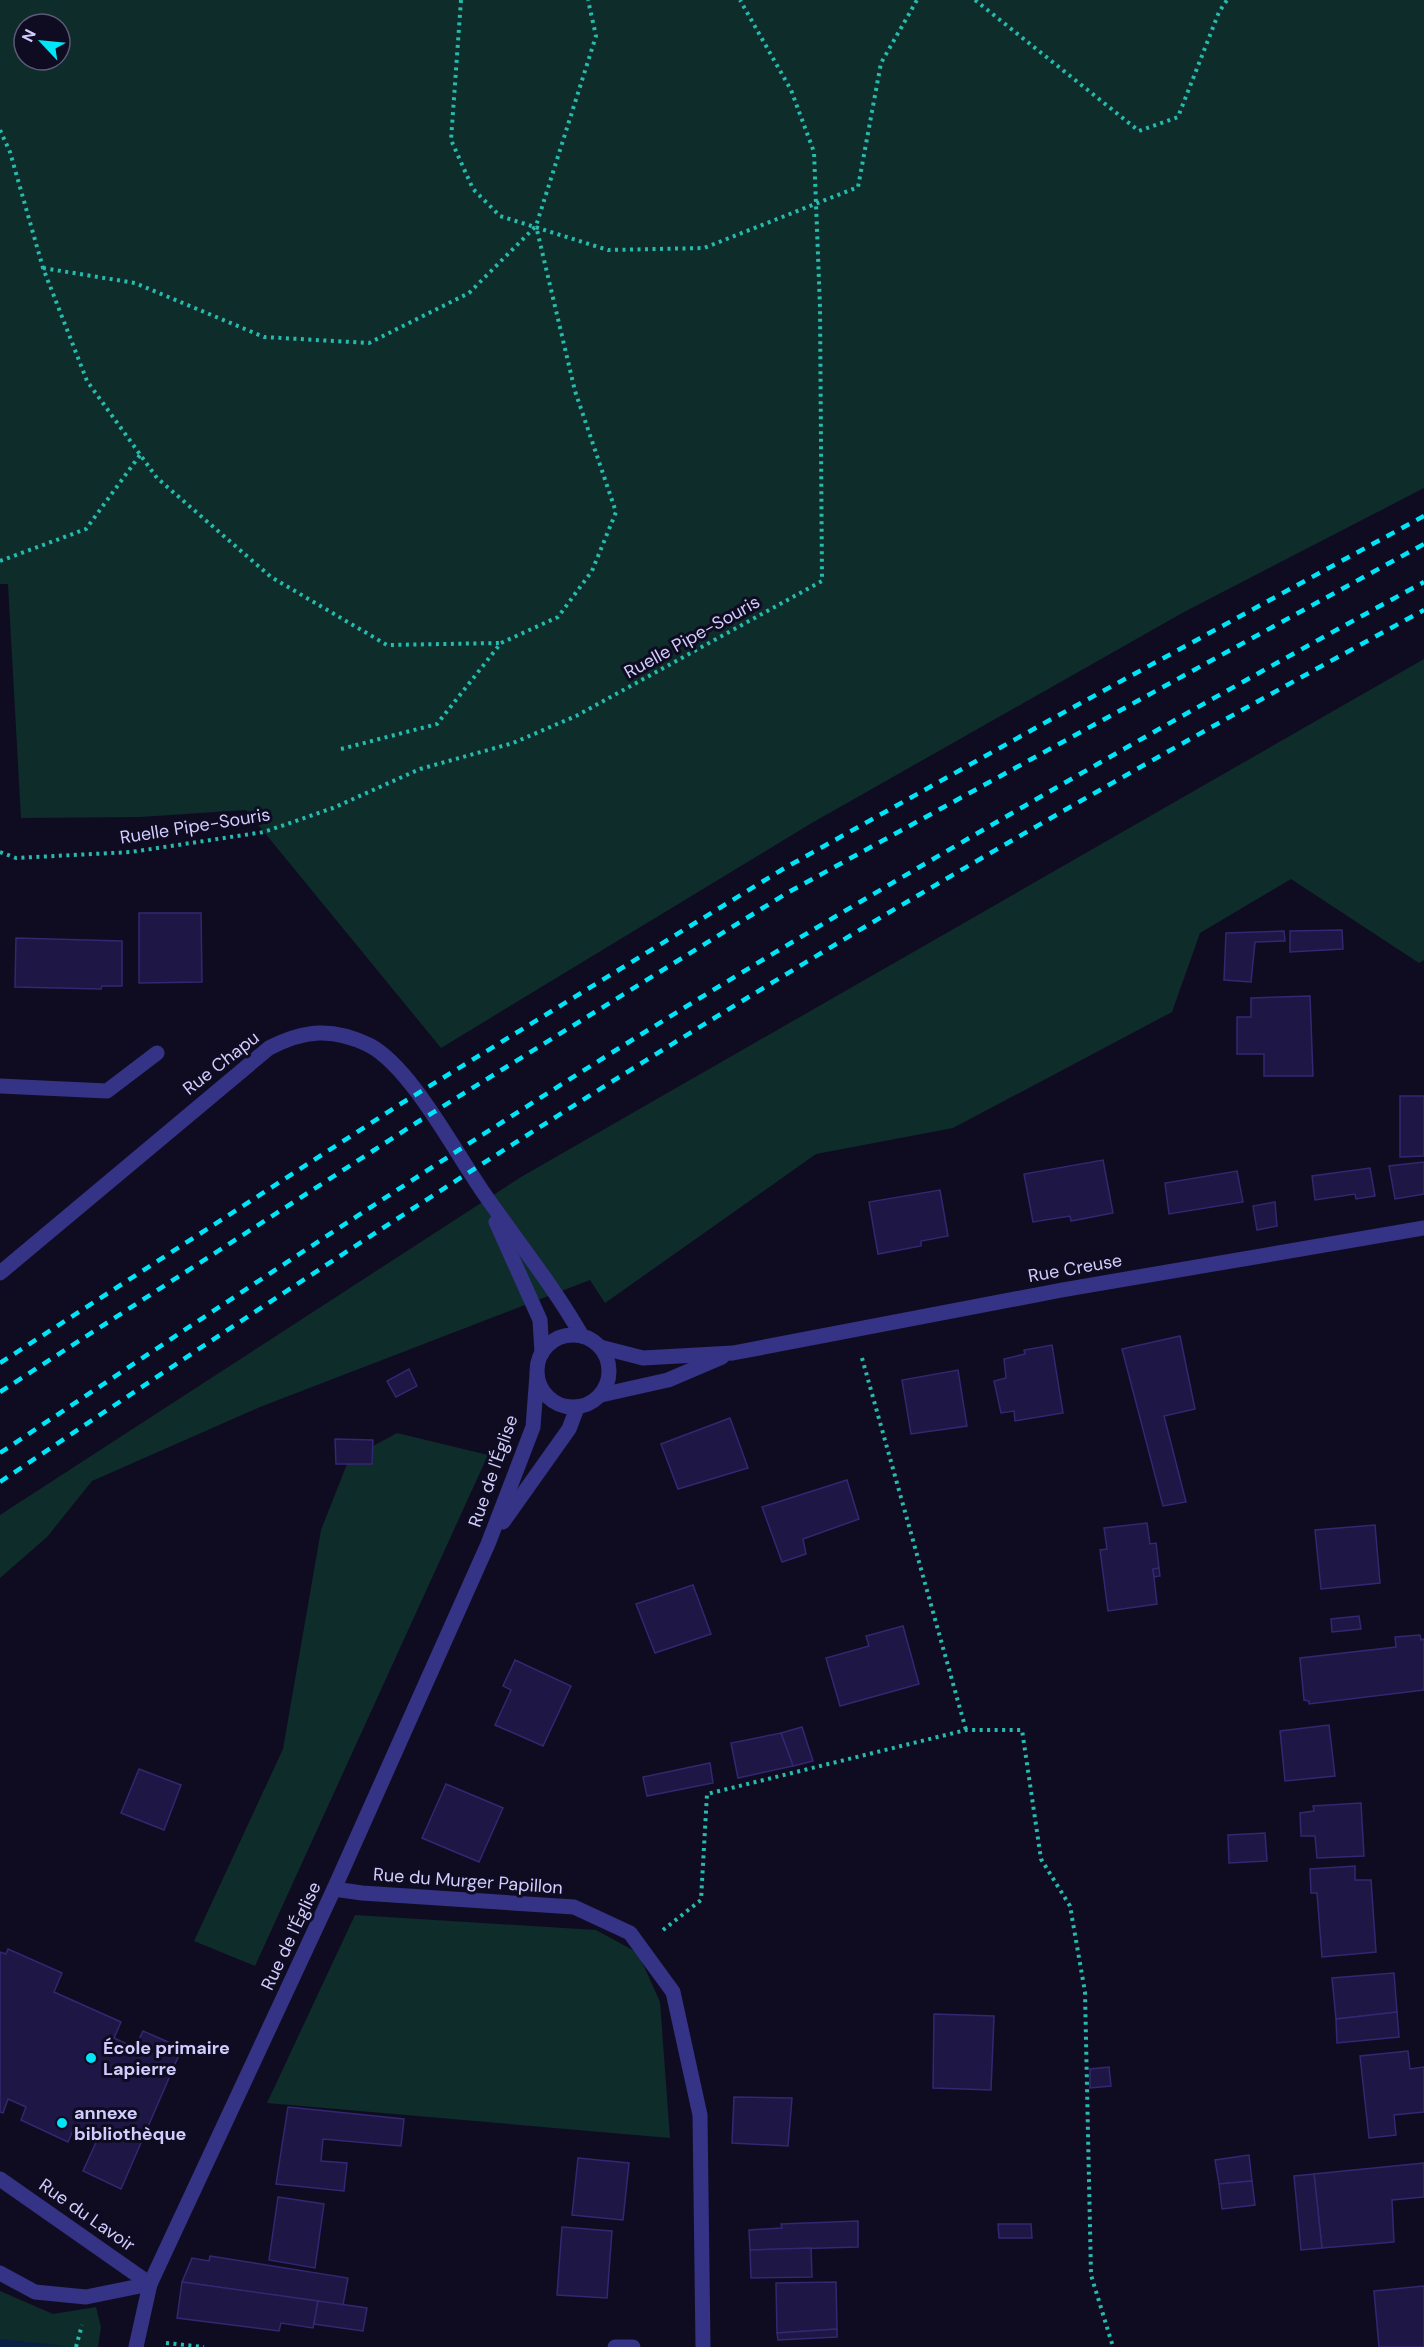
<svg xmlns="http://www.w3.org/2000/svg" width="1424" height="2347" viewBox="0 0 1424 2347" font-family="'DM Sans',sans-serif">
<rect width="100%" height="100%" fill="#0f0c22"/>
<!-- green -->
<g fill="#0e2c2a" fill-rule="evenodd">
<path d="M0,0H1424V488L1184,612L810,824L441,1048L246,810L140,817L21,818L8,584H0ZM24,24H60V60H24Z"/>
<path d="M1424,659V960L1419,963L1291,879L1200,933L1172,1012L953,1128L816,1154L605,1303L590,1280L260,1407L92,1481L47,1537L0,1578V1515L521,1177Z"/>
<path d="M397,1433L488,1455L255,1966L194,1941L283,1749L321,1530L349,1459Z"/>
<path d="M355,1915L596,1930L638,1953L660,2002L670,2138L267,2103Z"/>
<path d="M0,2291L53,2314L96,2307L101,2327L98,2347H0Z"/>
</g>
<!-- water -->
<path fill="#082045" d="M0,2339L68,2346L0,2347Z"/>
<!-- building -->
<g fill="#1e1644" stroke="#332772" stroke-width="1.5">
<path d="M139,913H201L202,982L139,983Z"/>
<path d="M1342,930L1343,949L1290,952V931Z"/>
<path d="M1284,931L1285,941L1255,942L1251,982L1224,980L1226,933Z"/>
<path d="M16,938L122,941V986H102L101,989L15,987Z"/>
<path d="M1310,996L1313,1076H1264V1054H1237V1017H1251V998Z"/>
<path d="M1400,1096H1424V1156L1400,1157Z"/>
<path d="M1103,1160L1113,1213L1071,1221L1070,1216L1033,1222L1024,1174Z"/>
<path d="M1424,1162V1194L1395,1199L1389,1166Z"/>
<path d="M1370,1168L1375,1196L1356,1199L1355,1194L1315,1200L1312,1176Z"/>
<path d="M1237,1171L1243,1202L1169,1214L1165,1183Z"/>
<path d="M940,1190L948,1236L921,1241V1246L878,1254L869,1202Z"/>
<path d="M1275,1202L1277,1226L1257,1230L1253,1206Z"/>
<path d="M1180,1336L1195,1409L1164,1416L1186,1502L1163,1506L1122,1349Z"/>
<path d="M1052,1345L1063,1413L1015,1421L1014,1411L1001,1413L994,1381L1006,1378L1004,1359L1025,1354L1024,1350Z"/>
<path d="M409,1369L417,1386L396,1397L387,1381Z"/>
<path d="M958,1370L967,1426L911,1434L902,1380Z"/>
<path d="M730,1418L748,1468L678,1489L661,1444Z"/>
<path d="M335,1439L373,1440L372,1464H336Z"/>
<path d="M847,1480L859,1519L803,1539L806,1554L782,1562L762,1507Z"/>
<path d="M1147,1523L1150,1544L1156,1543L1159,1568L1153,1569L1157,1604L1108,1611L1100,1550L1107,1549L1104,1528Z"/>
<path d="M1375,1525L1380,1583L1321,1589L1315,1530Z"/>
<path d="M1159,1568L1160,1576L1154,1577L1153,1569Z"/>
<path d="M693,1585L711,1634L655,1653L636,1604Z"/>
<path d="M1359,1616L1361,1629L1332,1632L1331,1619Z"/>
<path d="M903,1626L919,1684L840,1706L826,1658L869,1646L866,1636Z"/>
<path d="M1420,1635L1421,1640L1424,1639V1690L1309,1704V1701L1304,1700L1300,1658L1396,1647L1395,1637Z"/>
<path d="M515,1660L571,1686L543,1746L495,1725L511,1690L503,1686Z"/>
<path d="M1329,1725L1335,1776L1285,1781L1280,1731Z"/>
<path d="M802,1727L813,1761L793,1766L781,1733Z"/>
<path d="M781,1733L793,1766L738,1778L731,1743Z"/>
<path d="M710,1763L713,1783L647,1796L643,1777Z"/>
<path d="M139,1769L181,1785L164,1830L121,1813Z"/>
<path d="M446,1784L503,1808L479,1862L422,1838Z"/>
<path d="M1361,1803L1364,1856L1317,1858L1315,1836H1301L1300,1813L1314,1811L1313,1806Z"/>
<path d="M1265,1833L1267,1861L1229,1863L1228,1835Z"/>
<path d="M1355,1866V1880H1371L1376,1952L1322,1957L1317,1893H1311L1310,1869Z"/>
<path d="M8,1949L62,1973L54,1992L121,2022L114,2038L135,2048L143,2031L182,2048L121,2189L83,2171L98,2138L74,2128L68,2142L21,2120L26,2107L8,2099L3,2113L0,2112V1952L6,1954Z"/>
<path d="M1394,1973L1397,2012L1336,2019L1332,1978Z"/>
<path d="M1397,2012L1399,2037L1337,2043L1336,2019Z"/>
<path d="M934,2014L994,2016L991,2090L933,2088Z"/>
<path d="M1408,2051L1410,2069L1424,2067V2112L1394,2115L1396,2135L1369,2138L1360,2056Z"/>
<path d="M1109,2067L1111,2086L1090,2088V2069Z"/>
<path d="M734,2097L792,2098L788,2146L732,2143Z"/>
<path d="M288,2107L404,2119L401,2146L323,2139L321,2161L347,2163L344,2191L276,2184Z"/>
<path d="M1249,2155L1252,2181L1219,2184L1215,2160Z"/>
<path d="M578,2158L629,2163L623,2220L572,2215Z"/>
<path d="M1424,2163V2197L1392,2200L1394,2242L1322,2248L1314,2174Z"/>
<path d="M1314,2174L1322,2248L1301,2250L1294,2176Z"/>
<path d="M1252,2181L1255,2205L1222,2209L1219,2184Z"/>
<path d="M278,2197L324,2204L315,2268L269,2260Z"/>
<path d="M858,2221V2247L750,2250L749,2230L782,2228L781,2224Z"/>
<path d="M998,2224H1031L1032,2238H999Z"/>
<path d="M562,2227L612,2231L607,2298L557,2295Z"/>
<path d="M811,2248L812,2277L751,2278L750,2250Z"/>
<path d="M210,2256L348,2278L343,2305L182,2282L192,2258L209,2261Z"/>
<path d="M182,2282L318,2301L313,2328L281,2323L279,2331L177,2318Z"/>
<path d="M836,2282L837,2329L777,2333L776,2283Z"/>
<path d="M1424,2286V2347H1379L1374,2291Z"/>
<path d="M318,2301L367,2308L363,2331L314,2324Z"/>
<path d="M837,2329V2337L778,2340L777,2333Z"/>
</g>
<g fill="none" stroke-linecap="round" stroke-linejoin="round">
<!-- path -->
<g stroke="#25bbae" stroke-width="4" stroke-dasharray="3 4.5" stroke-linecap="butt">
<path d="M461,0L451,140L473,189L500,216L608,250L704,248L858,187L881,63L917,0"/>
<path d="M975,0L1139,131L1178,117L1219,12L1227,0"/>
<path d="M0,130L10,152L43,268L87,381L157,478L271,577L387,645L501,643"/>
<path d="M43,268L135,283L264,337L369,343L469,293L536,226L596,36L588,0"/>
<path d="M0,561L86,529L140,455"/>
<path d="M341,749L437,724L501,643L558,617L592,571L616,512L575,391L536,226"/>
<path d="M0,852L16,858L131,852L264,832L333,808L420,769L513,743L576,716L822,581L820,307L814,152L791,90L740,0"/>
<path d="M862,1358L966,1730"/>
<path d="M663,1930L701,1900L707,1794L966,1730H1022L1041,1859L1070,1906L1085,1992L1091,2275L1113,2347"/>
<path d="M166,2343L204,2347"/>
<path d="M76,2347L82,2325"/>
</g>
<!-- minor -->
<g stroke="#343385" stroke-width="15">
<path d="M0,1086L107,1091L157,1053"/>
<path d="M496,1222L540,1320L542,1353"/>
<path d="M0,1273L269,1048C304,1030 332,1027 369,1045C411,1067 455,1152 483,1192C516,1240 553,1285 582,1336"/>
<circle cx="573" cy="1371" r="36"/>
<path d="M600,1347L643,1358L733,1353L1062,1290L1424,1228"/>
<path d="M601,1395L668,1380L722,1357"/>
<path d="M503,1522L569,1429L577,1408"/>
<path d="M334,1889L362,1893L574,1907L630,1933L673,1992L700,2115L703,2347"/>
<path d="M0,2179L150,2284"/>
<path d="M0,2273L35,2292L86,2297L150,2284"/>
<path d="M136,2347L150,2284L334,1889L488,1544L533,1427L537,1374"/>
<path d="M615,2347H633"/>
</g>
<!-- rail -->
<g stroke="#00e6f8" stroke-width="4.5" stroke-dasharray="9 8" stroke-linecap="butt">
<path d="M0,1363L402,1103L783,869L1048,721L1424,516"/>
<path d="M0,1392L416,1123L787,893L1424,544"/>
<path d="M0,1453C267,1275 535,1095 811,931C1013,811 1218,694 1424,582"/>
<path d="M0,1482C269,1301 540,1122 818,955C1017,835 1220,721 1424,610"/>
</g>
</g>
<!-- markers -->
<g fill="#00e6f8" stroke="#0f0c22" stroke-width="2">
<circle cx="91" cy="2058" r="6"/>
<circle cx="62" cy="2123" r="6"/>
</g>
<g text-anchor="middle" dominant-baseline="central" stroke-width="6" stroke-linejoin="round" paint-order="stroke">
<!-- street labels -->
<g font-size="18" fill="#d1cdff" stroke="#0f0c22">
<text transform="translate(692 637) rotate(-29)">Ruelle Pipe-Souris</text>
<text transform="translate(195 826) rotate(-9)">Ruelle Pipe-Souris</text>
<text transform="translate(221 1063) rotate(-38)">Rue Chapu</text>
<text transform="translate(1075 1268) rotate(-10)">Rue Creuse</text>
<text transform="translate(493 1471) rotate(-71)">Rue de l'Église</text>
<text transform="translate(468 1881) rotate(4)">Rue du Murger Papillon</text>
<text transform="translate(291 1936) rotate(-65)">Rue de l'Église</text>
<text transform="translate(87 2215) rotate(35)">Rue du Lavoir</text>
</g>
<!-- poi labels -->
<g font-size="18" font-weight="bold" fill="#d1cdff" stroke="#0f0c22" text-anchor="start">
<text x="103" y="2048">École primaire<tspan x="103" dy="21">Lapierre</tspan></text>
<text x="74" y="2113">annexe<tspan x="74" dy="21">bibliothèque</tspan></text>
</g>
</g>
<!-- north arrow -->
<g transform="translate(42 42) rotate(296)"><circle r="28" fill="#0f0c22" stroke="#5d597a" stroke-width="1.5"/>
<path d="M0-4.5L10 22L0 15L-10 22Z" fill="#00e6f8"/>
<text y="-9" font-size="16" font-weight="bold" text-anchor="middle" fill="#d1cdff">N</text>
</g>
</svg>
